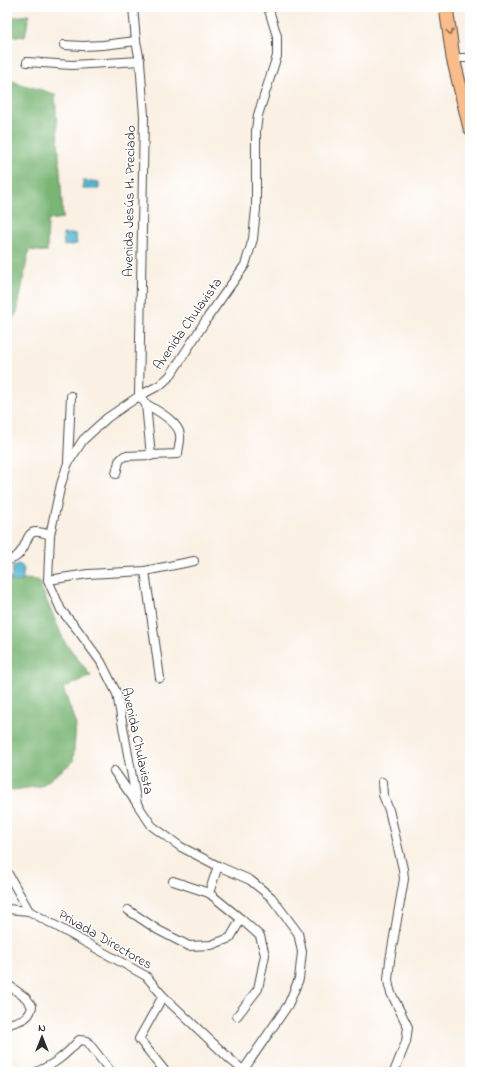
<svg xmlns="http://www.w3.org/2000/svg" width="477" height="1079" viewBox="0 0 477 1079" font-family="'Indie Flower',sans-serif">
<rect width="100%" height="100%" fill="#fff"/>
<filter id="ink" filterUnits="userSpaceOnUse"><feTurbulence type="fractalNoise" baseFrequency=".025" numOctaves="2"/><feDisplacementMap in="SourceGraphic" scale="8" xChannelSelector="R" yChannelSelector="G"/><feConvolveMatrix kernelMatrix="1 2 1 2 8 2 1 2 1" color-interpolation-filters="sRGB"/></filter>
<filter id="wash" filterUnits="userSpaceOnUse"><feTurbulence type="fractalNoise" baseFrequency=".012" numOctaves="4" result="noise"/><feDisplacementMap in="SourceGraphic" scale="16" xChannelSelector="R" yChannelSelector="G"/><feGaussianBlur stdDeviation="0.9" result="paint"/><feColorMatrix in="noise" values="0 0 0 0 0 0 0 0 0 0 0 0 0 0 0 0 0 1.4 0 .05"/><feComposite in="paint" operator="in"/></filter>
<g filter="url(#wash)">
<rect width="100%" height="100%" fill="#faf0e3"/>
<!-- forest -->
<g fill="#79b574" stroke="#527050">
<path d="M29,15L25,37L7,35V18Z"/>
<path d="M7,79L18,83L55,94L63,218L48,220L47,252L29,250L17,313L7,324Z"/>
<path d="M7,578L38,580L64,641L91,676L63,688L76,725L73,762L41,786L7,791Z"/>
</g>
<!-- water -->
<g fill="#52b4d0" stroke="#3e707e">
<path d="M83,181L99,182V189H83Z"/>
<path d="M63,234H76L77,244L64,246Z"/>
<path d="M17,564L21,565L24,569L22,582L11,581L13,567Z"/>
</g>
</g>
<g filter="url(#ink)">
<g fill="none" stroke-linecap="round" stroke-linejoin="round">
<defs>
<g id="minor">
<path d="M133,7L136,41L140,61L144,116L139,396L146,404L151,456"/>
<path d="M64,45L83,46L103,45L136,41"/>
<path d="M453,58H470"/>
<path d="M27,62L72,65L140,61"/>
<path d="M68,462L71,396"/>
<path d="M116,474L119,461L124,456L178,454C178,449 181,441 180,435C179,422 156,410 146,404"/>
<path d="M7,561C11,559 16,558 18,555C32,541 22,525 50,535"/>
<path d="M145,571L160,678"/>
<path d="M48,580L88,574L145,571L194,561"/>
<path d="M114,771L136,802"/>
<path d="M382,782L383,795L389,810L403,869L404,879L390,960L388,980L389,986L391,993L408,1027L406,1042L394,1072"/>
<path d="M7,872L29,911"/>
<path d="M173,881L209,893L241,919L260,936L265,955L258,989L237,1016"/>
<path d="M209,893L218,866"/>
<path d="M7,909L29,911L146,976L163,996L232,1061L243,1070"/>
<path d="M128,910L158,930L189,946L211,945L230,938L241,919"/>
<path d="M7,984L26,998L32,1006C30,1020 19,1020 7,1025"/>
<path d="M163,996L139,1039L164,1070"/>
<path d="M36,1072C55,1064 66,1055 79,1040L87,1041L111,1072"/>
<path d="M242,1072L288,1005L299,979L302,952L298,933L271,897L250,880L218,866L181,847L152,826L137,804L117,694L101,662L77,629L61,610L48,580L50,535L61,484L68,463L83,440L107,418L139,396L160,385L170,376L208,317L245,265L253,239L256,209V130L258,115L277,56V36L268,7"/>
</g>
<path id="primary" d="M446,7L453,58L470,128"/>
</defs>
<!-- minor casing -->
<use href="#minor" stroke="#4a4947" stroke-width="10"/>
<!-- primary casing -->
<use href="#primary" stroke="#4a4947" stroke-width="15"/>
<!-- minor -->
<use href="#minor" stroke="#fff" stroke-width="8"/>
<!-- primary -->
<use href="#primary" stroke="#f9bc8a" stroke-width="13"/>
</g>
<!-- one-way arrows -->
<defs><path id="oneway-chevron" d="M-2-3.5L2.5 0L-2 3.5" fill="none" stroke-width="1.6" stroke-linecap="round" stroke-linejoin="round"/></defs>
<use stroke="#886c56" href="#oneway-chevron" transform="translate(450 32) rotate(82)"/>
</g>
<g text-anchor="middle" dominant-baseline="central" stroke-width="3" stroke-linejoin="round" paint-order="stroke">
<!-- street labels -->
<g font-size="14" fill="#2b2b2b" stroke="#fff">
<text transform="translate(130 201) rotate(-89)">Avenida Jesús H. Preciado</text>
<text transform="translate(188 324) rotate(-55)">Avenida Chulavista</text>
<text transform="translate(137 741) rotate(78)">Avenida Chulavista</text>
<text transform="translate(105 940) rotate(30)">Privada Directores</text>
</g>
</g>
<!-- margin -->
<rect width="477" height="1079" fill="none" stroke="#fff" stroke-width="24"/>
<!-- north arrow -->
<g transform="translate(42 1037)" stroke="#ffffff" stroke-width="3" paint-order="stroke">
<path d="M0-3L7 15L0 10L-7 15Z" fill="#2b2b2b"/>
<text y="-6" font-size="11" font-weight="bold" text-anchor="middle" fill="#2b2b2b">N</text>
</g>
</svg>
